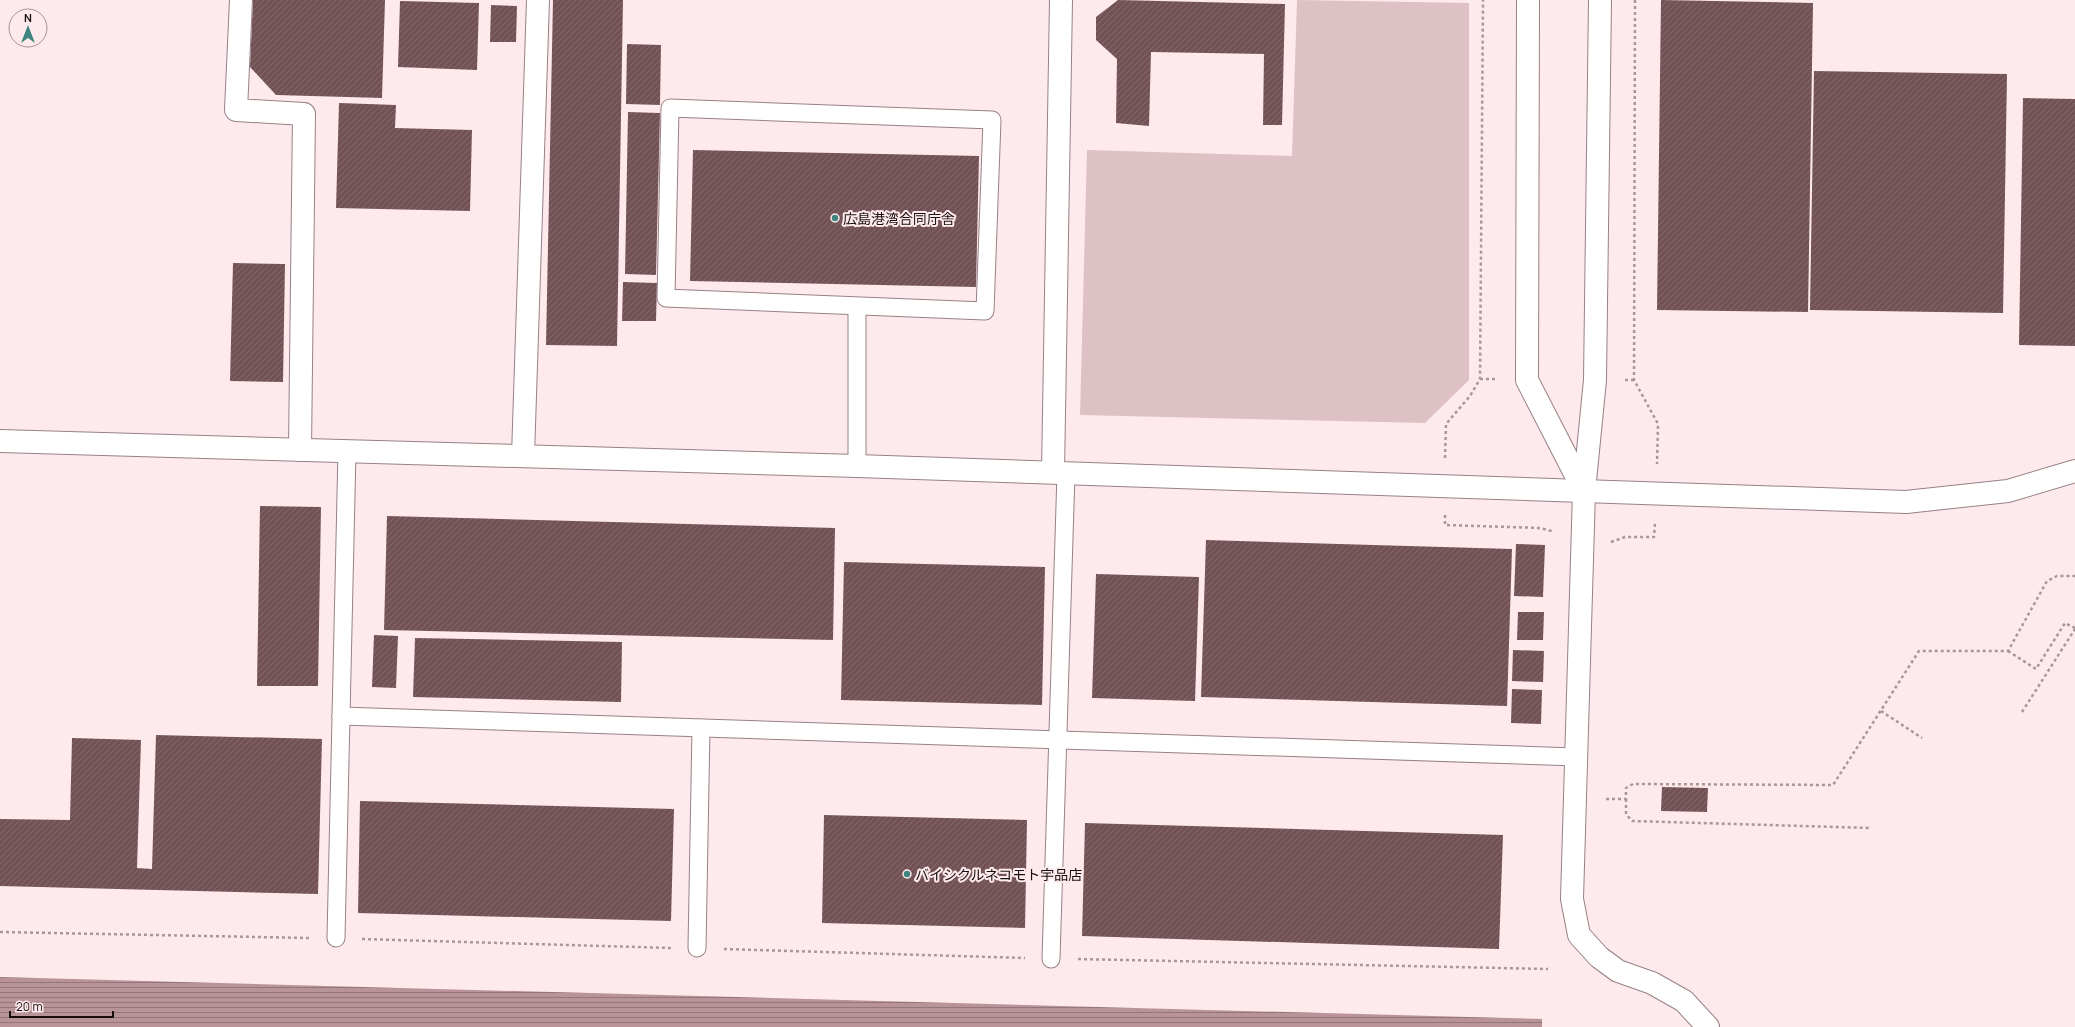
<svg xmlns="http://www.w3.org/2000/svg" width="2075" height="1027" viewBox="0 0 2075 1027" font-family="Manrope,'Noto Sans JP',sans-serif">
<defs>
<pattern id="water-rules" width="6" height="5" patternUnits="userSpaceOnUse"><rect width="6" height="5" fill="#b89398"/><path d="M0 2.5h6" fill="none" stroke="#95767a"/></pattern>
<pattern id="building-hatch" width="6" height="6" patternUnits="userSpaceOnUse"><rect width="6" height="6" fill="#735256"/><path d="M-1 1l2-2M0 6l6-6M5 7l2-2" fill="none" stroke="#846b6e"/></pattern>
</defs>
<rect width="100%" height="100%" fill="#feeaed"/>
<!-- park -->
<path fill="#dec1c5" d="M1297,0L1469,3V380L1425,423L1080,415L1087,150L1292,156Z"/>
<!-- water -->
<path fill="url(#water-rules)" d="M0,977L1542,1019V1027H0Z"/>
<!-- building -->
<g fill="url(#building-hatch)">
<path d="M253,0H385L382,98L276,95L250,67Z"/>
<path d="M553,0H623L617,346L546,345Z"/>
<path d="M1118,0L1285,4L1282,125H1263L1264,54L1151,52L1149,126L1116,123L1117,59L1096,40V17Z"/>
<path d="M1661,0L1813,3L1808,312L1657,310Z"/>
<path d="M400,1L479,3L477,70L398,67Z"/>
<path d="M491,5L517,6L516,42H490Z"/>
<path d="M627,44L661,45L660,105L626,104Z"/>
<path d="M1814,71L2007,74L2003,313L1810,310Z"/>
<path d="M2023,98L2075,99V346L2019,345Z"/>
<path d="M339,103L396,105L395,128L472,130L470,211L336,208Z"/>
<path d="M628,112L660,113L656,275L625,274Z"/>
<path d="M693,150L979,156L976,287L690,281Z"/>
<path d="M233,263L285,264L283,382L230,381Z"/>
<path d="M623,282L657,283L656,321H622Z"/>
<path d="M260,506L321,507L318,686H257Z"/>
<path d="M387,516L835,528L833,640L384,630Z"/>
<path d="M1206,540L1512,549L1507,706L1201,697Z"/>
<path d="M1516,544L1545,545L1543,597L1514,596Z"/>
<path d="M844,562L1045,567L1042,705L841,700Z"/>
<path d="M1096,574L1199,577L1195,701L1092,698Z"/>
<path d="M1518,612H1544L1543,640H1517Z"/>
<path d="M374,635L398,636L396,688L372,687Z"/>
<path d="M415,638L622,642L621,702L413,697Z"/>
<path d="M1513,650L1544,651L1543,682L1512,681Z"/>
<path d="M1512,689L1542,690L1541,724L1511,723Z"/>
<path d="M156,735L322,739L318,894L0,886V819L70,820L72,738L141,740L137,868L152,869Z"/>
<path d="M1662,787L1708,788L1707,812L1661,811Z"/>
<path d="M360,801L674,809L671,921L358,913Z"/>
<path d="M824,815L1027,820L1025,928L822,923Z"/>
<path d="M1085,823L1503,835L1499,949L1082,936Z"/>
</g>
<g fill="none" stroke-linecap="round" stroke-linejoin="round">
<defs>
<g id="lane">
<path d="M670,108L992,120L985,311L666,298Z"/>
<path d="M857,307V466"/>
<path d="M341,716L1576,757"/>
<path d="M336,938L347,451"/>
<path d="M697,948L701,728"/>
<path d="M1051,959L1066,473"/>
</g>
<g id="street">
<path d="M241,0L236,110L304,114L300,450"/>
<path d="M523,456L538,0"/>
<path d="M1053,472L1061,0"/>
</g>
<g id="secondary">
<path d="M1528,0L1527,380L1584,491"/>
<path d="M1600,0L1595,380L1584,491L1572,899L1579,935L1599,957L1618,971L1652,983L1684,1001L1708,1027"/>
<path d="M0,441L857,466L1906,502L2008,491L2075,471"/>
</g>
</defs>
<!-- lane casing -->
<use href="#lane" stroke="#978184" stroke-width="19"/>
<!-- street casing -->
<use href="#street" stroke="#978184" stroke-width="24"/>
<!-- secondary casing -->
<use href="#secondary" stroke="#978184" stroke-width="24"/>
<!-- path -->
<g stroke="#a69799" stroke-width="2.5" stroke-dasharray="3 3" stroke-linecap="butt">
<path d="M1635,0L1634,380L1658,424L1657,464"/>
<path d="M1480,379H1498"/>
<path d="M1625,380H1634"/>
<path d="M1445,458L1446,424L1470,396L1480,379L1483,0"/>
<path d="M1445,515V525L1540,528L1551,531L1552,533"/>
<path d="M1611,542L1625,537H1654L1655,523"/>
<path d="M2008,651L2036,669L2065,623L2075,628"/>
<path d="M1881,711L1922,738"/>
<path d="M2022,712L2075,629"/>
<path d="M1606,799H1626V788L1633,784L1833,785L1919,651H2008L2047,581L2057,576H2075"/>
<path d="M1626,799V814L1632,821L1871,828"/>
<path d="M0,932L309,938"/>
<path d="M362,939L671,948"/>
<path d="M724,949L1025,958"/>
<path d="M1078,959L1548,969"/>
</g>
<!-- lane -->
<use href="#lane" stroke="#fff" stroke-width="17"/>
<!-- street -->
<use href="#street" stroke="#fff" stroke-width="22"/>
<!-- secondary -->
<use href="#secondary" stroke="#fff" stroke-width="22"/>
</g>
<!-- markers -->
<g fill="#3e8580" stroke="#feeaed" stroke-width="1.5">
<circle cx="835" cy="218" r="4"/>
<circle cx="907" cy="874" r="4"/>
</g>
<g text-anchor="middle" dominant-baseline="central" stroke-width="4" stroke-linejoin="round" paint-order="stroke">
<!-- poi labels -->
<g font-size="14" fill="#160e0f" stroke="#feeaed" text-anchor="start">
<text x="843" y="218">広島港湾合同庁舎</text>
<text x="915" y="874">バイシクルネコモト宇品店</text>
</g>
</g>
<!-- north arrow -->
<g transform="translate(28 28)"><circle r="19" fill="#feeaed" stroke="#a19294"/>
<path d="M0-3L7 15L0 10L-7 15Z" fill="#3e8580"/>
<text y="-6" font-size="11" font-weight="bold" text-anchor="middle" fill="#160e0f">N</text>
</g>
<!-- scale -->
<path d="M10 1011v6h103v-6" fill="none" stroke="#160e0f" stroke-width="2"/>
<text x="16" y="1011" font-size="12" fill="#160e0f" stroke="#feeaed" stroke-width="3" paint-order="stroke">20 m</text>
</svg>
